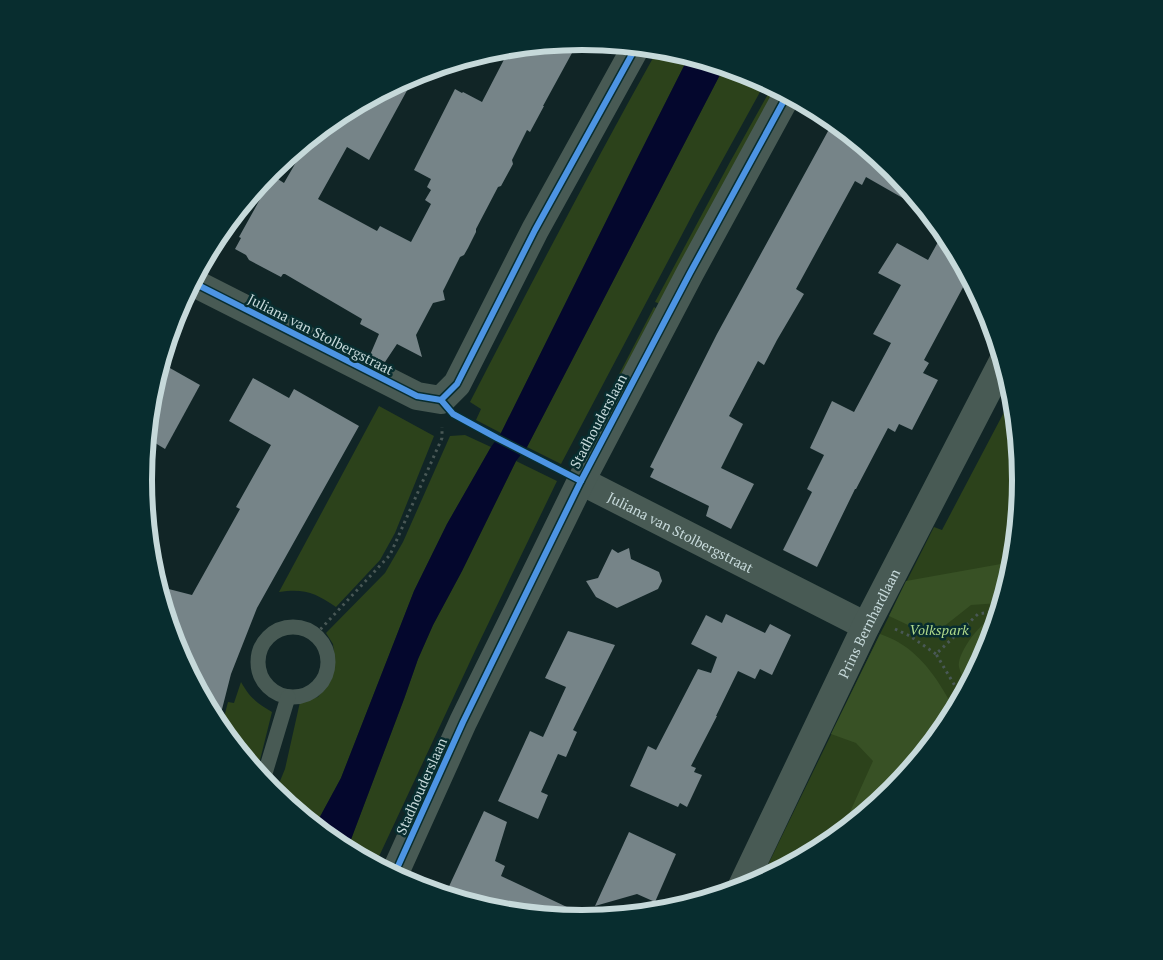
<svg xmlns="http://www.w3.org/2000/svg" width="1163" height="960" viewBox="0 0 1163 960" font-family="'PT Serif',serif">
<rect width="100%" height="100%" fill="#112526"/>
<!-- green -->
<g fill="#2c421b">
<path d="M658,49L667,50L689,56L634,165L501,433L476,420L481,409L470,402C531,284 593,165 658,49Z"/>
<path d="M724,67L750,75L765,83L696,208L561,464L527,447Z"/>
<path d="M772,87L778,90L661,304L655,302L730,162Z"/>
<path d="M654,307L657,309L575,469L571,467Z"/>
<path d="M1012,397L1020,480L1012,566L987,648L946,724L892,790L825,845L761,879L880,634L934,527L942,530Z"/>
<path d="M379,406L434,436L395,533L380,560L336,607C316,593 304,588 279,592Z"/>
<path d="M465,435L491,447L447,524L414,591L341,778L315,826L275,793L285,769L300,702L318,697L329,682L335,663L333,644L326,633L385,573L403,542L450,436Z"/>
<path d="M516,461L557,481L475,651L375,865L347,850L404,699L418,659L433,625L462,571Z"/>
<path d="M241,682C250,698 257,703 272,712L257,772L221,729L228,702L234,703Z"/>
</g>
<!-- forest -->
<g fill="#385125">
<path d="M1012,562L1000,603L971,605L933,635L927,634L889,616L906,581Z"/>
<path d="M996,619L987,648L967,685C964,679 960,673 959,667C957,655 975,630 985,623C988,620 992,619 996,619Z"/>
<path d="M880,634C886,636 893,639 898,642C924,657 940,683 954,709L946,724L892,790L841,832L873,761L856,743L831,734Z"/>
</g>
<!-- water -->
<path fill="#04072d" d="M689,56L724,67L527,447L516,461L462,571L433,625L418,659L404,699L347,850L338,845L315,826L341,778L414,591L447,524L491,447L501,433L634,165Z"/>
<!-- building -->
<g fill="#768488">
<path d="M578,42L543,106H544L530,132L527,130L512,160L513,164L501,186L498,187L476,229V232L468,248L464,255L460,257L443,291L445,300L433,303L416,335L422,357L397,344L385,362L370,355L379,334L360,324L362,319L285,274H283L281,277L249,260L246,255L235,249L241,238L239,237L273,176L284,183L310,138L338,115L416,74L369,160L347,147L318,199L377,231L380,226L411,242L431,204L425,200L431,190L427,187L431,179L414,170L455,89L462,93L463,92L482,102L510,48Z"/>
<path d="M833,122L892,170L917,201L915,205L866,177L862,185L855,181L796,289L804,294L777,340L764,365L758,361L729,416L743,424L721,468L754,484L731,529L706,516L709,506L650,477L654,469L650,467L717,334Z"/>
<path d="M943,233L946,236L968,278L924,360L929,363L923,373L938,380L912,430L899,424L895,432L888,428L856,489H855L817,567L783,550L812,492L807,489L824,455L810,448L832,401L854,412L891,343L873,334L901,285L878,273L897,243L928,260Z"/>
<path d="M161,363L200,385L165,449L147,438L151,394Z"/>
<path d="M253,378L289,398L294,389L359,426L257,608L231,674L218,725L176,648L157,586L192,595L240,509L236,507L271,445L229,421Z"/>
<path d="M629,548L631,559L659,572L662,581L658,589L617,608L596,597L586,581L598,578L612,549L618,553Z"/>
<path d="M726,614L765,633L770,624L791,635L772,675L760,669L755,679L738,671L716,716H717L691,766L696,768L694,772L702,775L687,807L680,803L678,807L630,786L648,746L656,750L698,669L711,673L717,657L691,644L706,615L722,623Z"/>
<path d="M568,631L615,645L573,730L577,732L566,757L558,754L541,792L548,795L538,819L498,801L530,731L543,737L566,687L545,678Z"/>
<path d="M484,811L507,822L495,861L505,866L501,876L586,916V918L495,910L445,895Z"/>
<path d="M629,832L676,854L655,902L637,894L595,906Z"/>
</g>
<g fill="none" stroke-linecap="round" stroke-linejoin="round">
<!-- path -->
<g stroke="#495856" stroke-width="3" stroke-dasharray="2.5 4" stroke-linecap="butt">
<path d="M895,629L910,636L936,654"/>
<path d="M316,634L390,555L442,438V427"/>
<path d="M961,696L936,654L978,614L998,611"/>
</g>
<!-- service -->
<g stroke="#485a54" stroke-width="15">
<circle cx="293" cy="662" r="35"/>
<path d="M263,780L288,697"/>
</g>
<!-- minor -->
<g stroke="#485a54" stroke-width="28">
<path d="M192,282L417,396L441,400L457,384L535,230L636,47"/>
<path id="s1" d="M581,481L866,626"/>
<path d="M394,875L463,722L581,481L690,273L787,95"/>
<path id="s2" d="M741,888L866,626L1002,363"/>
</g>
<defs>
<g id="cycleway">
<path d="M192,282L417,396L441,400"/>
<path d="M441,400L457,384L535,230L636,47"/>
<path d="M441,400L453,414L497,438L581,481"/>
<path d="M394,875L463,722L581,481L690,273L787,95"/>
</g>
</defs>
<!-- cycleway casing -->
<use href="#cycleway" stroke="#082d2f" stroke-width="9"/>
<!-- cycleway -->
<use href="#cycleway" stroke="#4d94e3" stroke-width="6"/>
</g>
<g text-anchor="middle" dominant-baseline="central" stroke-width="5" stroke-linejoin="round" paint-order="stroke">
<!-- street labels -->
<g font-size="14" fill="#c6d9da" stroke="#082d2f">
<text transform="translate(321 334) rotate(27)">Juliana van Stolbergstraat</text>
<text transform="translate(598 421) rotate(-62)">Stadhouderslaan</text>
<text stroke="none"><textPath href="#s1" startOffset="112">Juliana van Stolbergstraat</textPath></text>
<text stroke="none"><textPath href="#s2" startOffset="294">Prins Bernhardlaan</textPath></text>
<text transform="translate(421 786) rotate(-66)">Stadhouderslaan</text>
</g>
<!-- park labels -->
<g font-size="14" font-style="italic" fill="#afd98b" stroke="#082d2f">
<text x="939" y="629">Volkspark</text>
</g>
</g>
<!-- crop -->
<path d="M0 0H1163V960H0ZM152 480a430 430 0 1 1 860 0a430 430 0 1 1-860 0Z" fill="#082d2f" fill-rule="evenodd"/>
<path fill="none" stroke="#c6d9da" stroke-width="6" d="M152 480a430 430 0 1 1 860 0a430 430 0 1 1-860 0Z"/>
</svg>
